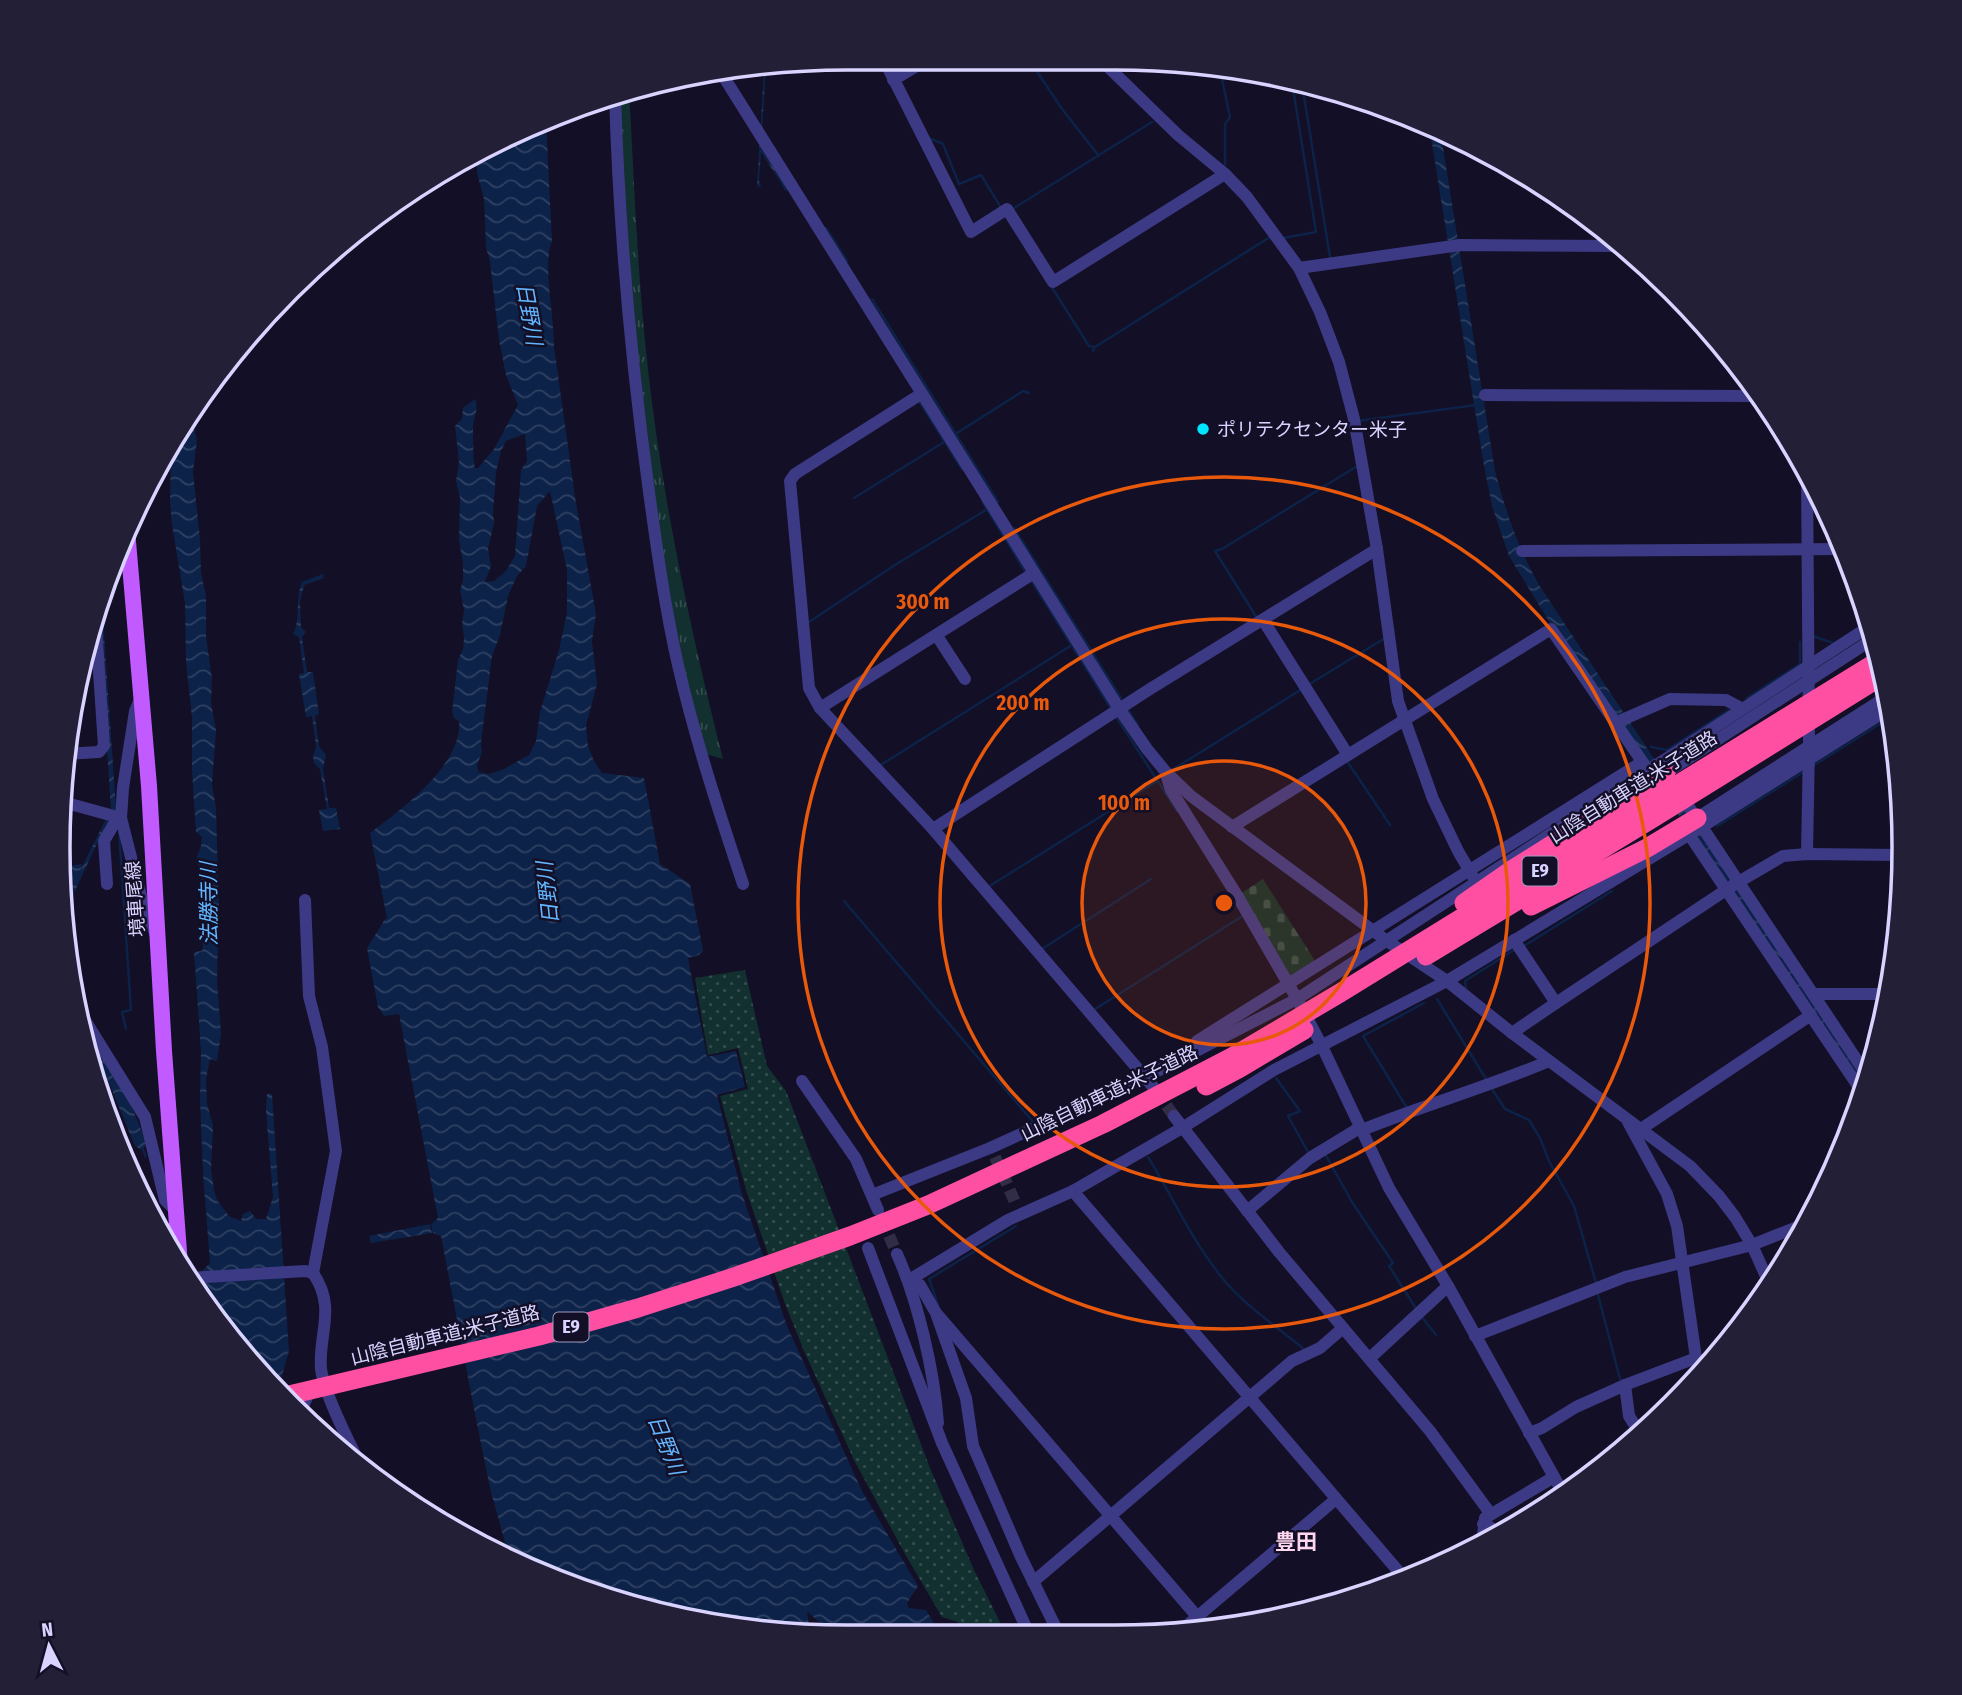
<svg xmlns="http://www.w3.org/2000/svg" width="1962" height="1695" viewBox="0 0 1962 1695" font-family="'Fira Sans Condensed','Noto Sans JP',sans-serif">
<defs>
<pattern id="grass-tufts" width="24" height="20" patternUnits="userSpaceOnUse" patternTransform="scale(1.75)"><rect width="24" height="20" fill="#12302f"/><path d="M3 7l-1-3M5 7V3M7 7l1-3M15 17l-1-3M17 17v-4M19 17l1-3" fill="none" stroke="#344d4e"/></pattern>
<pattern id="cemetery-stones" width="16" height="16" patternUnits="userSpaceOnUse" patternTransform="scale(1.75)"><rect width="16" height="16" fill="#12302f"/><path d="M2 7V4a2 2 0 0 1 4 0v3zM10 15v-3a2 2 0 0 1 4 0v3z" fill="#344d4e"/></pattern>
<pattern id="park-dots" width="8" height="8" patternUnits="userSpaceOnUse" patternTransform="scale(1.75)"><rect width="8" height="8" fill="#12302f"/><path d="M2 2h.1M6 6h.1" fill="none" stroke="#344d4e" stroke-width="1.8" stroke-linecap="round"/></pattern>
<pattern id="water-waves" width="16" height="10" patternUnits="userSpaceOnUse" patternTransform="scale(1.75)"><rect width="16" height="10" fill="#0c2248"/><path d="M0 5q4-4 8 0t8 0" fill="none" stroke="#2f4163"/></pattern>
</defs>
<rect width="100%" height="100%" fill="#130f26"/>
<!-- grass -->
<path fill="url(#grass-tufts)" d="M629,90C634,177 637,264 646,351C660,488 689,625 723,759L706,754L702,743L666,590L634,348L618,94Z"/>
<!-- cemetery -->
<path fill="url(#cemetery-stones)" d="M1263,879L1317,964L1291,981L1240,894Z"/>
<!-- park -->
<path fill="url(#park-dots)" d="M745,970L767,1066L786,1091L930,1468L974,1570L1001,1624L1009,1635L1008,1636L965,1637L958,1622L942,1617L905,1554L855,1462L804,1351L784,1301L746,1190L720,1096L748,1089L738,1048L708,1055L695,978Z"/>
<!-- water -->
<g fill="url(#water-waves)" fill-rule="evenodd">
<path d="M766,68L761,148L781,179L779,180L761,152L759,181L761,186L757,187L764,69Z"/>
<path d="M546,121L552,242C542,263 555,320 554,346L575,497L596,614L592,641L597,684L586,725L588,746L594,761L602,773L644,778L660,864L690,884L703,950L699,955L688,958L707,1057L736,1051L745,1087L717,1095L742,1194L787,1326L862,1491L918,1586L907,1603L909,1608L926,1610L942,1637H847L825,1635L820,1623L807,1611L810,1634L693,1622L546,1577L509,1557L490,1488L474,1409L441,1236L433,1233L431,1224L438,1218L399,1014L384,1016L378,1007L367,948L385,919L387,918L370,833C401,810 463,764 459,721L454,718L452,712L458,660L463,649L464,638L462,624L464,610L460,590L463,581V564L459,540L460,498L456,481L459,462L455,426L462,419L463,408L475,399C479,409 474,416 473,427C473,435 473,461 475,468H478L494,449L518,405L506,375L499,340L490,262L486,247L484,199L477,173L478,153L498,139ZM525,434L527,461L521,470L515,556L506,571L494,581L485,582L491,566L488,549L494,523L493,512L496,472L501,451L506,441ZM550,491L567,570V613L559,650L540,712L536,741L529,755L502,770L488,774L479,772L477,766L482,752L481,743L492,656L500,635L508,596L517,576L526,566L537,506Z"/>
<path d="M1429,125L1440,129L1495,471C1507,515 1517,545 1539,585L1867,1080L1863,1091L1550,623L1509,556L1492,506L1484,466Z"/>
<path d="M191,418L197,440L193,472L200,539L201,573L206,596V636L212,679L211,703L216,730L212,785L216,808L219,914L217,980L221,1034L217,1061L210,1059L206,1079L207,1103L213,1126L211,1169L214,1190L217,1200L229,1216L241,1221L243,1214L250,1211L256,1219H266L273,1197L266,1111L267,1094H272L289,1351L278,1390L254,1369L208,1304L213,1303L212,1294L203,1295L201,1272L210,1263L203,1174L200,1099L201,1051L194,952L201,951L203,949L201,928L204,898L197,857L201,846L202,837L196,832L192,771V718L186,662L185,603L172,525L170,500L171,453Z"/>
<path d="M323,574L324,578L304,585L300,602L301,627L306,632L302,637L307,672H313L319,714L315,716L319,746L326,755L323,769L329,808H336L340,829L323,831L319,810L327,809L320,769L314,763L313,757L316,746L312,716L306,717L299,674L304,673L299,637L293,634C301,621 295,599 302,582Z"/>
<path d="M102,604L116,809L100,837L63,917L62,911L74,884L69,866L82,864L80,871L111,809L98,618Z"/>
<path d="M86,1032L124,1087L146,1142L144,1149L147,1157L145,1158L142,1150L135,1146L107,1078L89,1050Z"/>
<path d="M430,1224L432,1233L371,1243L369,1236Z"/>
</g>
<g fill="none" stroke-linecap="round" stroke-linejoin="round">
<!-- stream -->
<g stroke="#0c2248" stroke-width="2.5">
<path d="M1030,61L1062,109L1099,156"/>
<path d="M1219,65L1230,117L1225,124V165L1223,166"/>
<path d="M1302,84L1330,257"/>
<path d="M929,138L943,144L959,184L981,175L1000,206"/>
<path d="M779,177L786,190"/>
<path d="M1011,210L1152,122"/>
<path d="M826,228L847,261"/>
<path d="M1283,238L1316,232L1292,82"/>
<path d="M1051,286L1089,346L1095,347L1093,351"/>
<path d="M872,299L998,502"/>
<path d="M1095,347L1270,237"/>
<path d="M919,401L962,469"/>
<path d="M1358,421L1476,405"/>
<path d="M957,433L1023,391L1029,393"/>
<path d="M854,498L944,442"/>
<path d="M982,501L1026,573"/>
<path d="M1014,528L1121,698"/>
<path d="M1215,551L1222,549L1359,465"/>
<path d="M1215,551L1257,618"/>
<path d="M1031,580L1112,710"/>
<path d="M809,622L898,563L986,510"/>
<path d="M1813,636L1833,643"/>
<path d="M1308,685L1385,638"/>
<path d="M1747,698L1800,664V642"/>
<path d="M1127,708L1138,726"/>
<path d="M1117,718L1177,811"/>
<path d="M1651,747L1667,750L1729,710"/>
<path d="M1347,761L1390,825"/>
<path d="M1814,765L1891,717"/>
<path d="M879,766L1072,645"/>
<path d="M1172,770L1302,689"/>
<path d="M1717,826L1805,771"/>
<path d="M119,831L131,1010L122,1012L126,1029"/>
<path d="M988,887L1157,781"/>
<path d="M844,901L1034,1123"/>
<path d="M1524,946L1612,891"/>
<path d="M1042,949L1151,879"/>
<path d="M1466,990L1465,981L1514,950"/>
<path d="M1437,999L1486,1079"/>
<path d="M1092,1011L1241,917"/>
<path d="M1276,1078L1300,1111L1288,1116L1308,1152"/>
<path d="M1492,1089L1505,1109L1529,1120L1540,1138L1549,1161L1574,1206L1596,1283"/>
<path d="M1407,1108L1363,1036L1424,1003"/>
<path d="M1325,1154L1352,1202L1393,1263L1389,1266L1415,1307"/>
<path d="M1148,1157C1172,1196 1191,1238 1219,1274C1242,1304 1276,1326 1305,1350"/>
<path d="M1597,1291L1620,1379"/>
<path d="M938,1305L929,1279L1016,1226"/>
<path d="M1421,1316L1436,1335"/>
</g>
<!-- minor-tunnel -->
<g stroke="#312d47" stroke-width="12" stroke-dasharray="12 6" stroke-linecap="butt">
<path d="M1156,1091L1174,1116"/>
<path d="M995,1157L1015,1202"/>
<path d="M882,1219L897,1254"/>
</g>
<!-- minor -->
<g stroke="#3d3a85" stroke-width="12">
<path d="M883,58L971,232L1007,209L1053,282L1225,174"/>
<path d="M1103,62L1178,135L1225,174L1247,197L1299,268L1320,312L1339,362L1354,419L1377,549L1398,701L1433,799L1458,851L1476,882"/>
<path d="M722,74L1120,710L1147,749L1165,771L1191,796L1387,941L1447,981L1512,1033L1690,1166L1719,1196L1735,1217L1752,1245L1769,1283"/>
<path d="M893,80L928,59"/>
<path d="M615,95C619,228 631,361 649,492C657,550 665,608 678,665C695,739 719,812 743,884"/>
<path d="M1299,268L1460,245L1622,246"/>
<path d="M921,394L795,474L790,481L809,688L820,708L1034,573"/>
<path d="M1485,395L1758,396"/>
<path d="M1807,471L1809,746L1807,854"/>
<path d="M1522,551L1842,549"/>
<path d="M1263,620L1348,755"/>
<path d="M937,636L965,679"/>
<path d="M141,697L135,711L123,788L121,818L145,912L157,937"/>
<path d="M820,708L933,829L1155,1089"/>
<path d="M1615,723L1670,699L1726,700L1741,708"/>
<path d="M64,754L99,752L104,746L96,627"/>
<path d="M1666,773L1873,639"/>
<path d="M1166,774L1171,790L1238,897L1297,999L1321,1044L1389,1188L1448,1286L1563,1493"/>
<path d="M1681,795L1868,1077"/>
<path d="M63,802L121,818"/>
<path d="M1697,818L1886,697"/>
<path d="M1232,827L1551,629L1648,770"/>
<path d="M933,829L1150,689L1377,549"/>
<path d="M1692,839L1862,1092"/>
<path d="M107,884L104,841L118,817"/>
<path d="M305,900L309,996L322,1047L336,1151L313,1273"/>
<path d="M1814,994H1887"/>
<path d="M1556,1003L1735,884L1783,856L1807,854L1901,855"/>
<path d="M83,1017L145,1117L165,1200L176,1211"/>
<path d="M1512,1033L1556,1003L1514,940"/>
<path d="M1198,1046L1197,1041L1642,762"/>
<path d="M802,1081L856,1159L878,1210"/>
<path d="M1174,1116L1279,1252L1430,1431L1490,1513"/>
<path d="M1628,1122L1667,1194L1677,1226L1696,1358L1700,1372"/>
<path d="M1641,1129L1811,1015"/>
<path d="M1362,1130C1424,1105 1488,1087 1549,1061"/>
<path d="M1073,1191L1405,1579"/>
<path d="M872,1195L990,1148L1138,1081L1297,999L1870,626"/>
<path d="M1247,1211L1310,1158L1361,1127"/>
<path d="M868,1248L942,1443L1030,1636"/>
<path d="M897,1254C918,1301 934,1370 938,1423"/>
<path d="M189,1278L305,1271L313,1273C337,1308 318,1334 321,1369C324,1393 347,1438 358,1460"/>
<path d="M909,1280L1008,1220L1073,1191L1182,1128L1274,1070L1447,981L1703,826L1889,709"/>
<path d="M909,1280L920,1285L936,1313L1207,1628"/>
<path d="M937,1316L966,1398L973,1446L1021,1557L1060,1636"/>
<path d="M1475,1336L1625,1277L1752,1245L1807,1223"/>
<path d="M1370,1358L1448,1286"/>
<path d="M1625,1385L1629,1416L1641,1435"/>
<path d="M301,1410L312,1387"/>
<path d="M1529,1433L1542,1428L1576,1407L1625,1385L1696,1358"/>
<path d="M1483,1524L1490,1527L1498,1537"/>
<path d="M1482,1544L1485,1518L1554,1477"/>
<path d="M1033,1582L1292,1361L1320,1348L1343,1328"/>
<path d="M1178,1633L1336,1499"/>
</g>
<!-- major -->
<path stroke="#c25bff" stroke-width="16" d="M127,530L149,786L164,1051L180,1265"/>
<!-- highway -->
<g stroke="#ff4fa3" stroke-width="19">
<path d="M1464,903L1513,869L1666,773"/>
<path d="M1531,906L1647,848L1697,818"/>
<path d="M1426,956L1655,817L1882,676"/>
<path d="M1206,1086L1240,1068L1304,1030"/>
<path d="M285,1396L539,1336L638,1308L731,1278L850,1236L928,1205L1103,1124L1232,1057L1340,993L1878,661"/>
</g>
</g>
<!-- distance rings -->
<circle cx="1224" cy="903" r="142" fill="#e8590c" fill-opacity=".12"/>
<g fill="none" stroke="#e8590c" stroke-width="3.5">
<circle cx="1224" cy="903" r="142"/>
<circle cx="1224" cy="903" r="284"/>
<circle cx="1224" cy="903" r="426"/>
</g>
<!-- markers -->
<circle fill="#00e5ff" stroke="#130f26" stroke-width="2.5" cx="1203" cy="429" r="7"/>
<g text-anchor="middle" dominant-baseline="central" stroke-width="5" stroke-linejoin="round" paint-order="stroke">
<!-- shield labels -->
<g fill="#130f26" stroke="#9e99be" stroke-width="2">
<rect x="1522.5" y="856.5" width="35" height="29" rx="5"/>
<rect x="553.5" y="1312.5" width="35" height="29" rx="5"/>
</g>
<g font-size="18" font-weight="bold" fill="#d9d4ff">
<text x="1540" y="871">E9</text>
<text x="571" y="1327">E9</text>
</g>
<!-- poi labels -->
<g font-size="19" fill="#d9d4ff" stroke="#130f26" text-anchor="start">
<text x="1217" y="429">ポリテクセンター米子</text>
</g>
<!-- street labels -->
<g font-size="19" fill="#d9d4ff" stroke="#130f26">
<text transform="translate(1633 787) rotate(-32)">山陰自動車道;米子道路</text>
<text transform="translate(135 899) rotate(-94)">境車尾線</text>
<text transform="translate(1109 1093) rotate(-26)">山陰自動車道;米子道路</text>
<text transform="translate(445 1335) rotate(-14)">山陰自動車道;米子道路</text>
</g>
<!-- water labels -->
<g font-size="21" font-style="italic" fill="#62b6ff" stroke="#130f26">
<text transform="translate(529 314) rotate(80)">日野川</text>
<text transform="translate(548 893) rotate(-96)">日野川</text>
<text transform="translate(209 904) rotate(-91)">法勝寺川</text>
<text transform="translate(666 1445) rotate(68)">日野川</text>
</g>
<!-- neighbourhood labels -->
<g font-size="21" font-weight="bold" fill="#ffd6f0" stroke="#130f26">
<text x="1296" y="1542">豊田</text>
</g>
</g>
<!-- crop -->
<path d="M0 0H1962V1695H0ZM847 70H1115A777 777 0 0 1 1892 847V848A777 777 0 0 1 1115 1625H847A777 777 0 0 1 70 848V847A777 777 0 0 1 847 70Z" fill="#231f37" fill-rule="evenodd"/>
<path fill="none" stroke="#d9d4ff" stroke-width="3.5" d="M847 70H1115A777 777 0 0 1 1892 847V848A777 777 0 0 1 1115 1625H847A777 777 0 0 1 70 848V847A777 777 0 0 1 847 70Z"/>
<circle cx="1224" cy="903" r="10" fill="#e8590c" stroke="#130f26" stroke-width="3.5"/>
<g font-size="21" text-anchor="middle" font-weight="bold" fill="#e8590c" stroke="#130f26" stroke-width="5" stroke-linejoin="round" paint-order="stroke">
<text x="923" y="609">300 m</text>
<text x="1023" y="710">200 m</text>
<text x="1124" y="810">100 m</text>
</g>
<!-- north arrow -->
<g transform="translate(49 1646) rotate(354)" stroke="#130f26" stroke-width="5" paint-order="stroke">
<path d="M0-5L12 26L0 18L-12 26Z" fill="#d9d4ff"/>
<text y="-10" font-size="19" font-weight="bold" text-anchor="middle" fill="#d9d4ff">N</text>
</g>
</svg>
